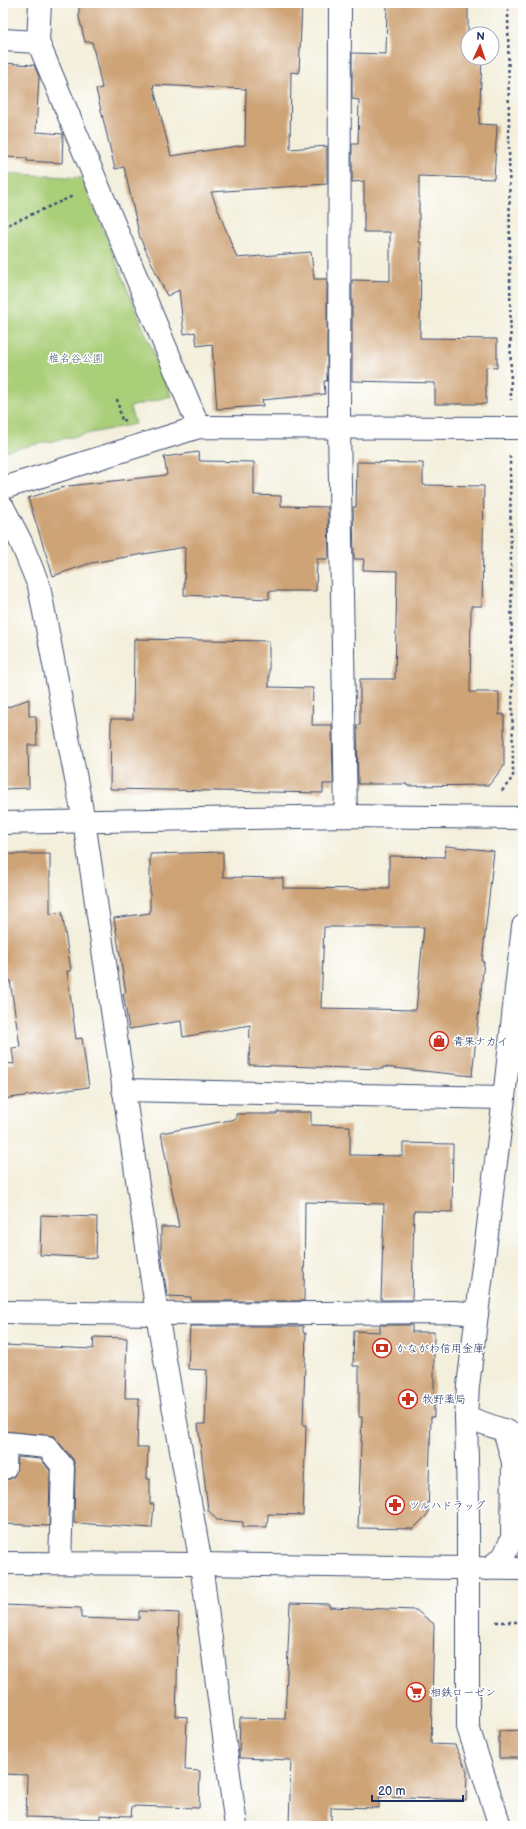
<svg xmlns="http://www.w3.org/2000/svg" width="526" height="1829" viewBox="0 0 526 1829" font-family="'Balsamiq Sans','Klee One',sans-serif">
<rect width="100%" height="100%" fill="#fff"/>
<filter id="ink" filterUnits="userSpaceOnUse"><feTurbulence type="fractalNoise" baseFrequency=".025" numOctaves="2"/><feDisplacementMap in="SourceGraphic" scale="8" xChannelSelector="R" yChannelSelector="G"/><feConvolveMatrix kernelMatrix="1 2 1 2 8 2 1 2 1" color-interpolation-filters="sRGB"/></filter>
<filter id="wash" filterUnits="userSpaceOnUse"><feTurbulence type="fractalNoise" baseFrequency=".012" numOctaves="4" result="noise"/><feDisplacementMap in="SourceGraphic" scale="16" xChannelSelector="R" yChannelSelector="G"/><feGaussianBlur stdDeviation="0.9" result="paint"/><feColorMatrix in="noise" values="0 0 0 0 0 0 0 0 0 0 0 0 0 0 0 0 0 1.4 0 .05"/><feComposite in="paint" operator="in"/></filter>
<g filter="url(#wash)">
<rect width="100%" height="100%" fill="#f3efdb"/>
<!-- green -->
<path fill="#aacf79" stroke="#627f6c" d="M3,173L82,178L171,396L130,407L135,424L4,451L3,450Z"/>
<g id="blocks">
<!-- building -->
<g fill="#cea376" fill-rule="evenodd">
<path d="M79,3H302L299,73L291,72L290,149L327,146V184L211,192L237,258L311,252L314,279H327V381H324L325,394L262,400L263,406L217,409L212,344L197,346L195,332L184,334L179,290L167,296L140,238L124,167L115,169L96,89L102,88L92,42H85L79,17ZM153,85L246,89L245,145L171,156Z"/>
<path d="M387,3H468V58H482L479,124L497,125L494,179L419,176V242H421L420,338L497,339V368L486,367V404H435V383L352,381V280L390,281V232H364V181L352,182V144H358L359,100L352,99V53L386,54Z"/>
<path d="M3,63L34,65L39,77L36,132L63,134L62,163L27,161V158L3,157Z"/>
<path d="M198,452L200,461L254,462V495L281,496V506L328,507L329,559H317L316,591H269V599L184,595L185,547L91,563L53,576L28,498L68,486L167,475L164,457Z"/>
<path d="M357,462L423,463V485L484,486L482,606H471L470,692H499V715L504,714V766L489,785L407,786V784H358L357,725H360V679H395L397,571L363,570L364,559H354L353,507H356Z"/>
<path d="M134,639L269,641V687L313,688L312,725H332L333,784H323V793L110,789L111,719H133Z"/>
<path d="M29,699V716H36L37,745H28L29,788L3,789V709Z"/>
<path d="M446,846L494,851L482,962H484L472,1076L383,1067V1069L249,1065L250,1025L183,1037L181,1021L129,1029L123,993H126L114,918L150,913V854L223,852V877L283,878V888L389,889V856L445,857ZM324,927H424L416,1010L321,1008Z"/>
<path d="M3,854H50V914L62,912L71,971H67L76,1039L82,1038L89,1087L3,1099V1063L14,1064L12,1048L20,1047L10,980L3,981Z"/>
<path d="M277,1112H311V1125L350,1126V1155L403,1156V1143L453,1144L452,1212L414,1211L412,1300H381L384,1204L305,1202L304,1301H191V1297L167,1296L161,1253V1227H179L161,1133L236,1119V1114H277Z"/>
<path d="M41,1215L97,1217L96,1258L40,1255Z"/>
<path d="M380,1325H412V1332H434V1417H431L428,1514L413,1529L358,1528L362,1417H359V1366H353L354,1331L380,1332Z"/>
<path d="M190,1326H303V1333H306L303,1425H306L303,1515L268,1514L267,1527H243V1522L217,1520L208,1510L198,1424H205L207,1370L188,1369Z"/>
<path d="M94,1337L127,1338L125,1398H139L137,1447H148L147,1479H150V1504H154L152,1528L74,1523L75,1467L73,1459L53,1436L3,1431V1345L93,1349Z"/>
<path d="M18,1457L41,1459L50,1471L49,1526L3,1524V1480L10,1479L15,1475Z"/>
<path d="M290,1603L329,1604V1607L416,1610L434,1624L431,1744L455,1745L467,1771L466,1800L379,1797V1808L331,1807V1826L289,1825L291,1760L240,1758L239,1756L240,1718L285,1719Z"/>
<path d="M3,1605L81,1608V1618L139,1620V1611L179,1613L176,1716L187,1717L185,1770L200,1771L199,1808L132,1806L131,1816L100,1815V1819L26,1817L27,1775L3,1774Z"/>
<path d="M523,1730V1758H499V1731Z"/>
</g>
</g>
</g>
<g filter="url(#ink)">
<use href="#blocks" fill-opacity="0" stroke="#3b4c71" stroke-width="1"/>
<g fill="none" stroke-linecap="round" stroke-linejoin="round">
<defs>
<g id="minor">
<path d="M40,3L38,42L199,427"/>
<path d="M340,3L339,428L346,816"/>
<path d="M3,40L38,42"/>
<path d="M3,488L199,427L523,428"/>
<path d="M3,507L21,542L39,586L84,821L157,1314L201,1564L236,1826"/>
<path d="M3,823L346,816L523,818"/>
<path d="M123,1090L504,1098"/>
<path d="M3,1312L157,1314L455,1312L477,1314"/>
<path d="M466,1417L523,1437"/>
<path d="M5,1468L6,1443L47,1447L63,1467L60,1563"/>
<path d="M3,1563L201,1564L523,1569"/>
<path d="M488,1569L504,1556L512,1538L513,1462L504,1430"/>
<path d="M500,1826L468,1727V1504L466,1417L468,1386L504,1098L523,926"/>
</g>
</defs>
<!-- minor casing -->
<use href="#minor" stroke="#3b4c71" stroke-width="24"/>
<!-- path -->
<g stroke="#3b4c71" stroke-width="2.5" stroke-dasharray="3 3" stroke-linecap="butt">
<path d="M508,3L511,400"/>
<path d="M3,227L73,196"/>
<path d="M117,399L122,421L125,420"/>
<path d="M502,791L513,777L510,456"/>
<path d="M496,1622H523"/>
</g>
<!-- minor -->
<use href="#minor" stroke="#fff" stroke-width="22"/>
</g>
</g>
<!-- icons -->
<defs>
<symbol id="shop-ring" viewBox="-11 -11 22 22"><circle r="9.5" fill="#fff" stroke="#c8321e" stroke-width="1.5"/><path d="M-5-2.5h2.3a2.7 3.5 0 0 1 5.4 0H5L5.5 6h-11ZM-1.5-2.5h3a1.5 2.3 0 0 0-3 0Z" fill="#c8321e"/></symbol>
<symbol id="bank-ring" viewBox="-11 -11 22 22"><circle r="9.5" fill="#fff" stroke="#c8321e" stroke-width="1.5"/><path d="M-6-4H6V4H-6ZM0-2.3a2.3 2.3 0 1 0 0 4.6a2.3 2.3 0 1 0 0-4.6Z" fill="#c8321e"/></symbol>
<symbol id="pharmacy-ring" viewBox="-11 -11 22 22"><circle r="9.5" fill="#fff" stroke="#c8321e" stroke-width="1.5"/><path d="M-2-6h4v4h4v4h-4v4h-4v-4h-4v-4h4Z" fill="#c8321e"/></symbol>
<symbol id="supermarket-ring" viewBox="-11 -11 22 22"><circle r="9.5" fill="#fff" stroke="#c8321e" stroke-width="1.5"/><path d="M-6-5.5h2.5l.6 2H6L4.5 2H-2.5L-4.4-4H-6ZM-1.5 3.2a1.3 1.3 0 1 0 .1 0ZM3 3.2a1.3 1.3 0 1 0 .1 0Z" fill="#c8321e"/></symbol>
</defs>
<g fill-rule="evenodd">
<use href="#shop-ring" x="428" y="1030" width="22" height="22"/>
<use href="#bank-ring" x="371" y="1337" width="22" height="22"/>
<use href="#pharmacy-ring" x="397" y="1388" width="22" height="22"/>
<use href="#pharmacy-ring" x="384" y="1494" width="22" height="22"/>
<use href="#supermarket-ring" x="405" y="1681" width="22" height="22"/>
</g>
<g text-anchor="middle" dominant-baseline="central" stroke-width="3" stroke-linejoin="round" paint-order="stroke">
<!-- park labels -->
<g font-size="11" fill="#465f66" stroke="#fff">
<text x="76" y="358">椎名谷公園</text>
</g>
<!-- poi labels -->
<g font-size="11" fill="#1b2f5e" stroke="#fff" text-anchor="start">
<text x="453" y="1041">青果ナカイ</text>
<text x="396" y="1348">かながわ信用金庫</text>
<text x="422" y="1399">牧野薬局</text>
<text x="409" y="1505">ツルハドラッグ</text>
<text x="430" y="1692">相鉄ローゼン</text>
</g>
</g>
<!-- margin -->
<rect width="526" height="1829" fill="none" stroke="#fff" stroke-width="16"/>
<!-- north arrow -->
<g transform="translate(480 46) rotate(3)"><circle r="19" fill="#ffffff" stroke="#a4acbf"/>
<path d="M0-3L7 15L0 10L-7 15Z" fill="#c8321e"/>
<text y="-6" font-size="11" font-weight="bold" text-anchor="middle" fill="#1b2f5e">N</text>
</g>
<!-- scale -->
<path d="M372 1795v6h91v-6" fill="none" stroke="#1b2f5e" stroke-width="2"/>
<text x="378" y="1795" font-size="12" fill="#1b2f5e" stroke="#ffffff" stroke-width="3" paint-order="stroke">20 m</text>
</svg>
